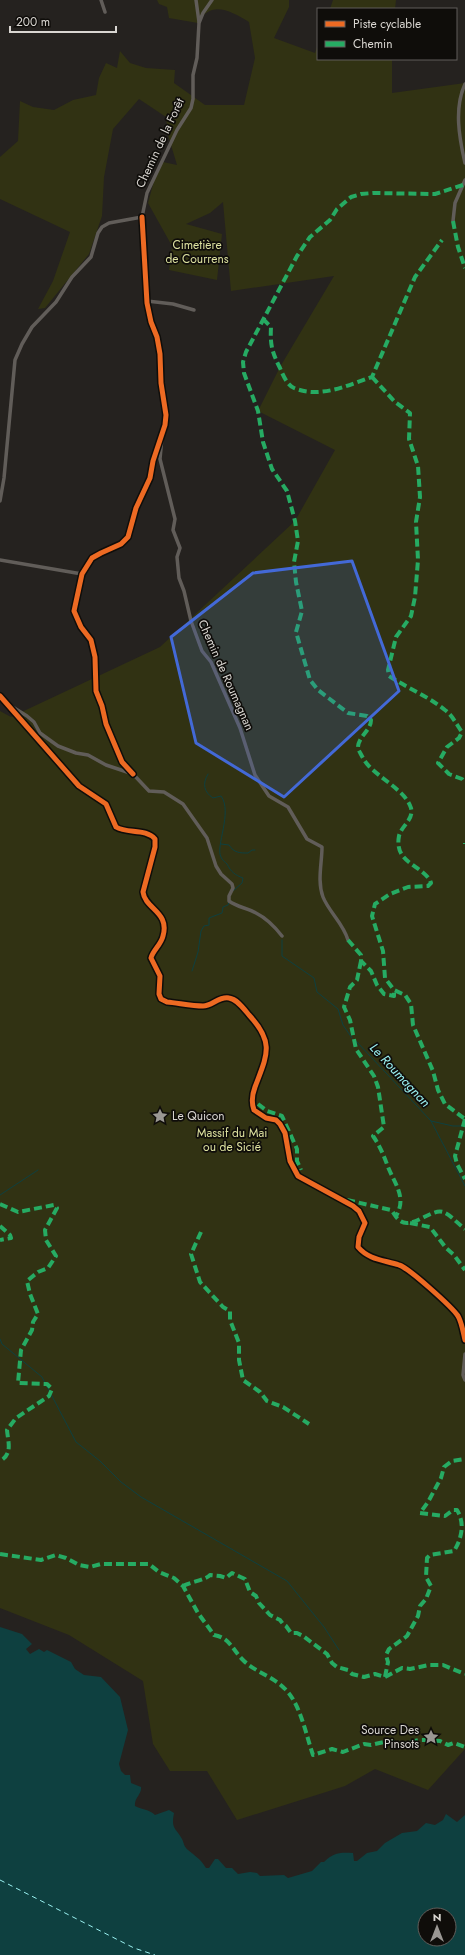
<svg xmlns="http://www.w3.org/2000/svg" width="465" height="1955" viewBox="0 0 465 1955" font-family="Jost,sans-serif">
<rect width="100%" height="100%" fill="#25221f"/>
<!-- green -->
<g fill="#313213">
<path d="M157,0H289V7L274,38L315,53L318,44V59H392V93L465,83V1749L428,1790L375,1769L345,1786L237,1820L207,1771H170L153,1744L143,1681L69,1635L0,1608V711L11,717L160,647L295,521L335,450L258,411L280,367L334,276L231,291L223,202L210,213L186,224L222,234L217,280L169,270L172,246L148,203L154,181L163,162L177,165L168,135L166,117L139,99L113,129L104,177L102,216L89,254L45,308L38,309L53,281L70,232L0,199V157L18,141L20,101L33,107L54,110L73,100L96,95L99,78L106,63L117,68L120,51L130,63L146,68L175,70L174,83L205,105H244L255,58L249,22C230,10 210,0 198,23L169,18L167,7L159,4Z"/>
<path d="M333,0H396L395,9H330Z"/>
</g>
<!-- water -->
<path fill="#0e4040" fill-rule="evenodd" d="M0,1627L22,1634L32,1644L26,1649L30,1654L39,1649L44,1652L47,1650L71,1662L75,1669L84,1675L101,1677L120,1697L128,1730L119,1764L121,1771L125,1775H130L131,1783L141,1787C142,1794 134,1798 135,1806C142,1810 149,1809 155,1815L169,1810L174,1813C171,1829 175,1827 182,1839C184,1843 184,1847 188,1850C196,1857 200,1858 206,1868H209L215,1859H218L226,1868H232L238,1874L250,1872L257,1873L260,1876L284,1875L288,1878L312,1871L321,1862H324C333,1853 339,1852 353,1853L354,1861H357L367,1853L377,1851L385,1843L402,1833L417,1831L426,1823L435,1825L443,1820L446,1814L457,1822L465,1815V1955H0ZM425,1915H449V1939H425Z"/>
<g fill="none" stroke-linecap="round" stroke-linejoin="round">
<!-- stream -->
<g stroke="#0e4040" stroke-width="1">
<path d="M208,774C202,784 204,792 213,798L221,796C233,812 215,847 221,857C222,860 225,862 227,864C231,872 235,875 243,878L242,883L233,891"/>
<path d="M221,844L229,845C234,853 240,853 248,853L252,850H255"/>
<path d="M282,940V956L314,978L317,992L338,1009L343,1025L352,1038"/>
<path d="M192,971L198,952L201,931L204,926L209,925V918L222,913L223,907L228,905L229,902"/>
<path d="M356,1041L431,1121L465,1186"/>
<path d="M431,1121L453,1126H463L465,1123"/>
<path d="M0,1195L38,1170"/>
<path d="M0,1339L2,1344L42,1377L76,1442L100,1461L121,1482L141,1497L287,1581L324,1627L339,1650"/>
</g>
<!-- ferry -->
<path stroke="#9bf2f2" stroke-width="1" stroke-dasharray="5 4" stroke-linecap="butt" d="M0,1880L134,1948L155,1955"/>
<!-- minor -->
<g stroke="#615d59" stroke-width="3.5">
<path d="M101,0L105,12"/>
<path d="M196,0L199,22"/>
<path d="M465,84C454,108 459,137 465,163"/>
<path d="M453,221L455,203L465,180"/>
<path d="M147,301L173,304L194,310"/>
<path d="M162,437L160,459L175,519L173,530L180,548L177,557L179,578L184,591L191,621L202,651L211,662L240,728L255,775L269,796L288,807L307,839L322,847C322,863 317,881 323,897C329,912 343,923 348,940"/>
<path d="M0,501L4,478L15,360L22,344L32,327L56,302L72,277L91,257L98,233L102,227L109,223L142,217L147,193L177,130L191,108L193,99V75L197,58L199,23L203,13L212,0"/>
<path d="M0,560L82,574"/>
<path d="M0,696L79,786L106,804L116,827C127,834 146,828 155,839V847L143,892C145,909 170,912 163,936C161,945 153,950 151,958L160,976L159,994L161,999L167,1002C178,1003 192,1006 203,1006C212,1006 219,996 229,998C237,999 244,1009 249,1015C275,1043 267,1055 255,1087C252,1095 251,1102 254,1110L266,1118L276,1120L280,1124L285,1133L290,1161L298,1176L353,1206L359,1211L365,1223L359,1237L358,1247C369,1260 384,1260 399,1265C409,1268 452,1307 458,1316C462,1323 463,1332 465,1340"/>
<path d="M11,706L27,716L34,722L40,733L58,746L76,753L88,755L106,765L133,774L149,791L164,792L183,804L207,838L216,866L221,874L232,884L233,888L229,896V901C237,907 247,908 256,913C266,918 275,927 282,936"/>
<path d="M133,774L122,762L106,724L102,706L96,691L95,657L91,640L81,627L74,611L82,574L92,558L101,553L121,544L128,537L136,508L150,478L153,461L165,425L166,415L161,383L160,354L157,337L151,322L147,303L142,217"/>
<path d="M465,1354L463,1375L465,1380"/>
</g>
<!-- quiet -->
<g stroke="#26ab63" stroke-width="4" stroke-dasharray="8 4" stroke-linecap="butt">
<path d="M463,185L435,194L373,193L361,194L351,197L337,209L330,220L310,237L297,256L246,352L243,362L244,373L258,411L263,442L272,469L287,491L295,521L298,541L294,562L296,582L302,611L296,632L310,680L318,690L348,713L367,716L371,720C371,731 357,737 358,749C361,754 364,761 368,765C379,778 406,791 411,808C414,820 401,826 399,836C394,862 419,864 430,880L431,883L428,886L408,887L390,894L375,904L372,916L383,951L385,978L394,990L405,995L411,1004L413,1025L433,1071L438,1090L445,1104L465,1119"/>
<path d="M453,221L458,247L465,268"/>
<path d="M263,319L271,327C270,345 272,352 280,368C283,375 287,385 294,388C320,399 348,385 372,377L415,277L442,240"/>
<path d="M372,377L395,402L410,413L409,439L418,466L420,497L416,522L418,560L415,597L411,616L396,637L388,670L389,676C407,688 428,696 445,710C453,716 456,724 462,732L459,738L447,747L438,763L449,774L462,779L465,783"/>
<path d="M465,843V844"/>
<path d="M348,940L361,955V961L371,971L377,985L384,994L394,996V990"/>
<path d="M361,961L357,980L350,987L344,1007L350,1020L356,1049L374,1076L378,1087L384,1127L373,1136C380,1146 384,1156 388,1167C395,1184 407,1198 396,1216"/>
<path d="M258,1104L267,1111L282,1116L297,1149V1161L301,1170"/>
<path d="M465,1119L455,1156L457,1164L465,1179"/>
<path d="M347,1200L391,1210C394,1213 396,1218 399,1220C411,1231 431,1208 443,1212C450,1214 458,1224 465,1229"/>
<path d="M0,1204L18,1212L54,1205L57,1208L45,1230L46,1240L56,1256L48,1268L38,1272L27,1281L30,1294L38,1314L33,1322L32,1330L21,1350L18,1383L47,1384L52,1389L49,1396L16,1418L7,1430C8,1442 13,1454 0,1461"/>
<path d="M410,1223L430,1227L446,1248L454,1255L465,1270"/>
<path d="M0,1226L10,1235L11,1238L0,1240"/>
<path d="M201,1232L191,1254L200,1282L223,1307L230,1311V1320L239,1343V1360L243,1380L260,1392L267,1401L283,1407L309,1424"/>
<path d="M0,1554L41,1560L56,1555L66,1558L79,1565L90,1567L101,1564H149L159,1572L174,1578L183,1586L198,1613L214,1635C230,1638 232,1649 243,1660C255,1672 272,1676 284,1688C300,1702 306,1735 313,1755L332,1749L343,1752L364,1744L371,1745L388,1741L401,1744L419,1740H429L440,1741L448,1745L454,1743L465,1747"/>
<path d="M183,1586C190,1582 206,1580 210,1575L220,1576L226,1578L232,1573L245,1579L250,1592L256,1596L259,1603L270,1615L280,1620L283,1624L286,1626L291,1633H297L303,1636L327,1654L332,1663L337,1667L348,1670L352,1674L364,1677L375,1674L385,1677L402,1668L410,1669L429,1665H443L465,1674"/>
<path d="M385,1677L388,1662L386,1655L389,1649L407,1636L418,1616L420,1606L426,1599L431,1586L426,1577L427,1558L430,1555L454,1551C462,1538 465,1523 457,1510H453L445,1516L420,1513L428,1502L441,1478L444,1467L452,1461L465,1459"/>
</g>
<defs>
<g id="cycleway">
<path d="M0,696L79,786L106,804L116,827C127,834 146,828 155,839V847L143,892C145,909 170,912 163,936C161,945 153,950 151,958L160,976L159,994L161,999L167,1002C178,1003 192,1006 203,1006C212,1006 219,996 229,998C237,999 244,1009 249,1015C275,1043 267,1055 255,1087C252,1095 251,1102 254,1110L266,1118L276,1120L280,1124L285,1133L290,1161L298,1176L353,1206L359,1211L365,1223L359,1237L358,1247C369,1260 384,1260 399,1265C409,1268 452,1307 458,1316C462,1323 463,1332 465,1340"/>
<path d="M133,774L122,762L106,724L102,706L96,691L95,657L91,640L81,627L74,611L82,574L92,558L101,553L121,544L128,537L136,508L150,478L153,461L165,425L166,415L161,383L160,354L157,337L151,322L147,303L142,217"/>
</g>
</defs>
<!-- cycleway casing -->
<use href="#cycleway" stroke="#0f0d0a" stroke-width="8"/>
<!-- cycleway -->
<use href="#cycleway" stroke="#ed6a23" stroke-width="5"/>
</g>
<!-- marked area -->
<path fill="#4369d7" fill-opacity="0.2" stroke="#4369d7" stroke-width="3" stroke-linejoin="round" d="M352,561L399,691L284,797L196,743L171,637L253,573Z"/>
<!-- icons -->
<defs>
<symbol id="sight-bare" viewBox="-9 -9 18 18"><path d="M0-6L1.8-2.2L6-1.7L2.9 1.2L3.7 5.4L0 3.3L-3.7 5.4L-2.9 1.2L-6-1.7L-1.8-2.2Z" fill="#9a9793" stroke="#0f0d0a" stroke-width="2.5" paint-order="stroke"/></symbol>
</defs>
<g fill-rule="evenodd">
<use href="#sight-bare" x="149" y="1105" width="22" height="22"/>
<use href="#sight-bare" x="420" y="1726" width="22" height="22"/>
</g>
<g text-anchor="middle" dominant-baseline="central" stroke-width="3.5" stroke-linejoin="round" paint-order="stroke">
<!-- street labels -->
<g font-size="12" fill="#d9d6d1" stroke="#0f0d0a">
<text transform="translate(160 143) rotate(-65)">Chemin de la Forêt</text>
<text transform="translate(226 675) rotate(66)">Chemin de Roumagnan</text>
</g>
<!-- park labels -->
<g font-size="12" fill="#dce09f" stroke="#0f0d0a">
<text x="197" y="245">Cimetière<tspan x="197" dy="14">de Courrens</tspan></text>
<text x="232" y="1133">Massif du Mai<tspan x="232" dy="14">ou de Sicié</tspan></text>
</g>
<!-- poi labels -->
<g font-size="12" fill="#d9d6d1" stroke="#0f0d0a" text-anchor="start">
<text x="172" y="1116">Le Quicon</text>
<text x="419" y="1730" text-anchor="end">Source Des<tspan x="419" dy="14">Pinsots</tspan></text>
</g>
<!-- water labels -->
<g font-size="13" font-style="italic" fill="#9bf2f2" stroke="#0f0d0a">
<text transform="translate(400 1075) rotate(47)">Le Roumagnan</text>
</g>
</g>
<!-- legend -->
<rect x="317" y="8" width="140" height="52" fill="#0f0d0a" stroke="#605d5a"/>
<rect x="325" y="21" width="20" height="6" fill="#ed6a23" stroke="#605d5a"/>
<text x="353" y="28" font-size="12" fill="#d9d6d1">Piste cyclable</text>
<rect x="325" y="41" width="20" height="6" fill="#26ab63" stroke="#605d5a"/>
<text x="353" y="48" font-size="12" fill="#d9d6d1">Chemin</text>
<!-- north arrow -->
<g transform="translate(437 1927)"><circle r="19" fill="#0f0d0a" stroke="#605d5a"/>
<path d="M0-3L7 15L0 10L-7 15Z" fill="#9a9793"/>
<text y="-6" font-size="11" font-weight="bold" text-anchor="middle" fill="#d9d6d1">N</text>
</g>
<!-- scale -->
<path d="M10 26v6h106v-6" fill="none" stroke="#d9d6d1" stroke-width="2"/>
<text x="16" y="26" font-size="12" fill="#d9d6d1" stroke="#0f0d0a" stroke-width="3" paint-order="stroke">200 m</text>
</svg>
